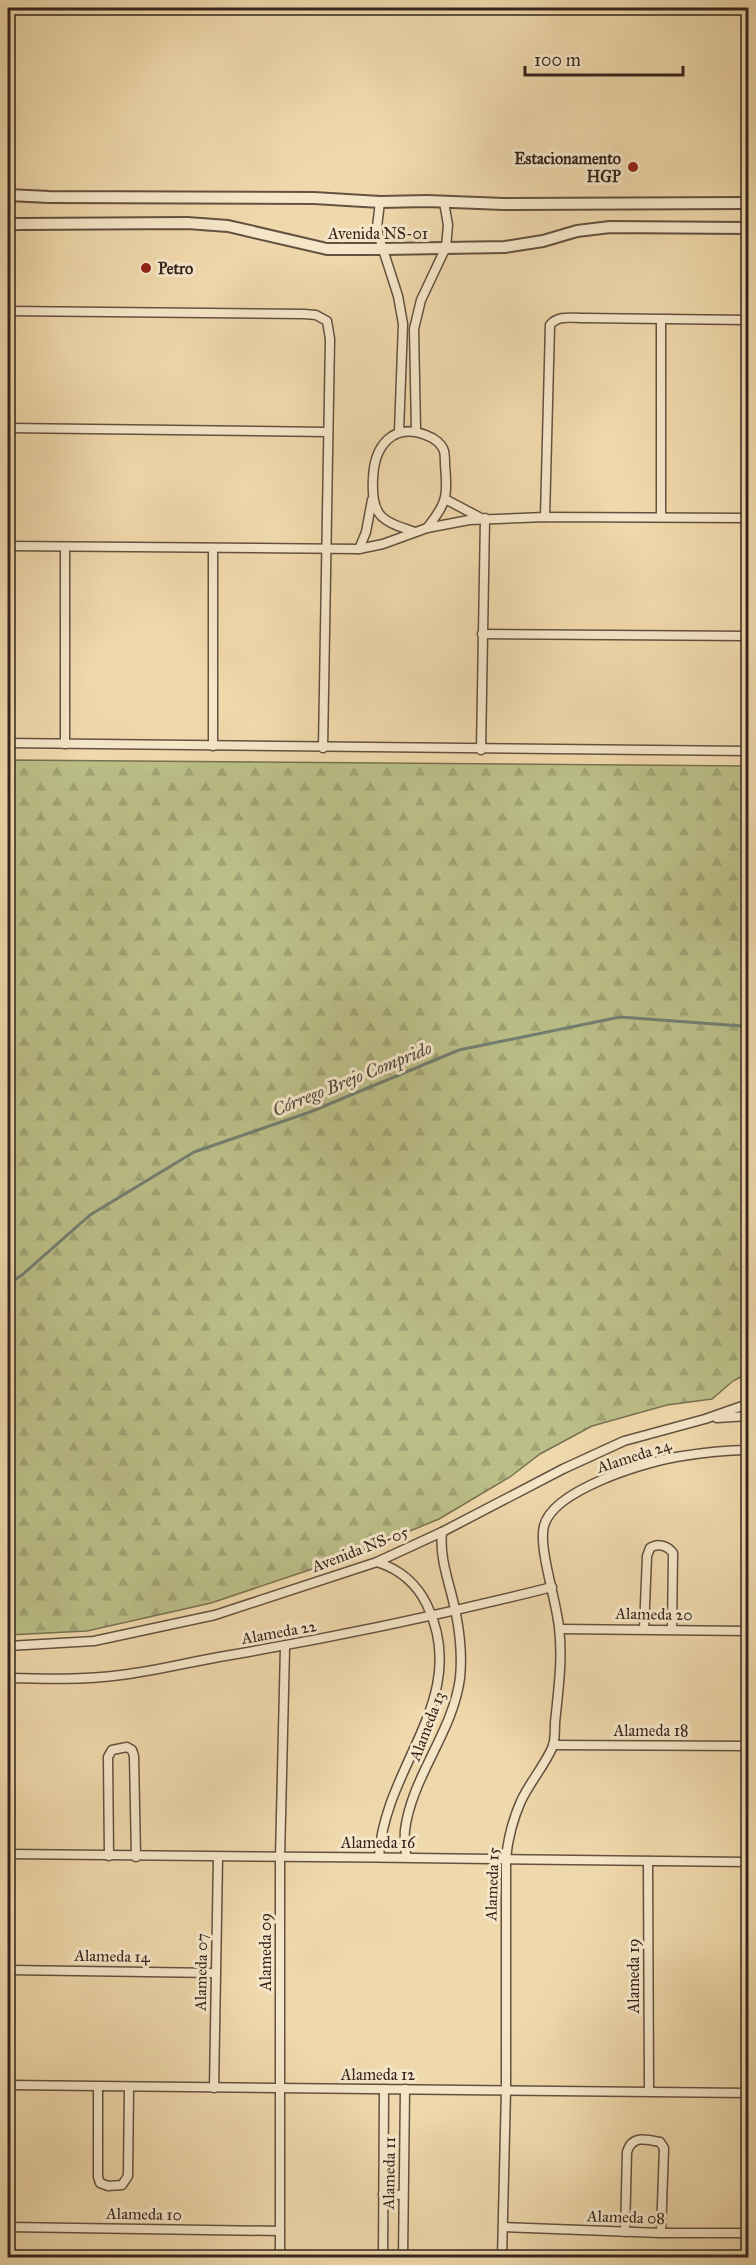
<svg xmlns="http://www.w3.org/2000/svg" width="756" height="2265" viewBox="0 0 756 2265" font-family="'IM FELL Great Primer',serif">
<defs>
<pattern id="forest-firs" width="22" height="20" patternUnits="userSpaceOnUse" patternTransform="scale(1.5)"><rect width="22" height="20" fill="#bbbe87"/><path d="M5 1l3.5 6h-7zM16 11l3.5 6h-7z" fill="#a1a374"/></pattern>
</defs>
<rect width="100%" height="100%" fill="#efd8ab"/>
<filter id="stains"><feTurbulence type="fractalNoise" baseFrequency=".00333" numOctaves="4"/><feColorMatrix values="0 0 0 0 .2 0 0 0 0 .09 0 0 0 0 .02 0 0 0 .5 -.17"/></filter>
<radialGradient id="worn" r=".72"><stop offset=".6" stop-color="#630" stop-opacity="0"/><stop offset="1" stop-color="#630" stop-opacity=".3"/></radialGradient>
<!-- forest -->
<path fill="url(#forest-firs)" stroke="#787152" stroke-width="1.5" d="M8,760L748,766V1373L733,1381L712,1399L667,1405L592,1426L540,1454L510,1477L439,1519L342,1559L211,1603L87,1631L8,1635Z"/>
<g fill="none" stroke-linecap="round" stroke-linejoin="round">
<!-- stream -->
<path stroke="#727e70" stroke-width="3" d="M8,1284L22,1275L90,1215L194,1152L310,1112L459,1050L620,1017L742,1026L748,1030"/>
<defs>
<g id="minor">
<path d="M380,202L377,227L379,237L398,296L403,324L399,432"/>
<path d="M8,311L304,314L316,315L327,321L330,339L323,748"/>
<path d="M661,320V517"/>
<path d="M8,428L328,432"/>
<path d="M416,431L414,329L421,300L446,247L448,225L444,202"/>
<path d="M445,499L481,518"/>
<path d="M545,517L550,325C558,315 571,318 583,318L748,320"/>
<path d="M415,532C382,521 371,517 373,479C374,446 393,421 428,436C434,438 442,444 444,451C445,455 445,460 445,465C448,496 447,503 427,528"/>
<path d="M8,546L359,549L383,544L427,528L469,520L545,517L748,518"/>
<path d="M65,547V744"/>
<path d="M359,549L366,532L372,500"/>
<path d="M482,634L748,636"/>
<path d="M8,743L748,751"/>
<path d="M213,746V549"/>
<path d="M481,750L485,518"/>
<path d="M717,1418L748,1416"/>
<path d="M377,1562C399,1569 417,1584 427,1605C472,1698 384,1765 379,1857"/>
<path d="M560,1629L748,1631"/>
<path d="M644,1629L647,1556L650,1548C657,1543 667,1545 673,1553L672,1630"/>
<path d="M8,1646L94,1641L215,1615L377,1562L442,1532L563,1469L624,1441L705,1419L748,1404"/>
<path d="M8,1678C45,1679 84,1680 121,1675C154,1671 186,1663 219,1657C331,1638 442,1615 552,1587"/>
<path d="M553,1745L748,1746"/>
<path d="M8,1854C255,1857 501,1858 748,1862"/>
<path d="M109,1856L108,1757L112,1750L127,1747L132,1750L134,1756L136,1857"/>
<path d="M406,1857C406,1848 404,1839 405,1830C412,1776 453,1732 460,1678C462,1658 460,1634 456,1614C451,1586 439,1561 442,1532"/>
<path d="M648,1861L649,2091"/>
<path d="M8,1970L216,1973"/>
<path d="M8,2085L748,2093"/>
<path d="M98,2087V2177L100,2183L108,2186L122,2185L128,2176L129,2087"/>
<path d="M214,2088L218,1858"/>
<path d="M383,2194L403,2195"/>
<path d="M8,2227L280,2231"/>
<path d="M503,2227L661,2233H748"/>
<path d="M625,2232L627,2152C632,2135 646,2139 660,2142L664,2148L661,2233"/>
<path d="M280,2258V1858L285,1647"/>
<path d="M383,2258L384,2089"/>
<path d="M403,2258L405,2089"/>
<path d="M502,2258L506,2089V1858C508,1839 513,1819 521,1801C530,1782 545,1765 553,1746C555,1739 555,1730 555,1723C558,1692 563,1659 559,1628C557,1602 538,1548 544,1526C553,1490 643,1463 676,1457C700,1453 724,1450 748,1450"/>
</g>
<g id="tertiary">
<path d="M8,195L49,197L314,198L380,202L427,201L504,204L748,203"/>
<path d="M8,226L17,224L187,223L228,226L327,249H383L505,247L543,241L577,231L610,227L748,228"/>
</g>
</defs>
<!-- minor casing -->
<use href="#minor" stroke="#645140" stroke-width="11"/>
<!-- tertiary casing -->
<use href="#tertiary" stroke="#645140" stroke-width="14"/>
<!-- minor -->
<use href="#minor" stroke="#f5e6c8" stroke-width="8"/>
<!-- tertiary -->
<use href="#tertiary" stroke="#f5e6c8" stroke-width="10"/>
</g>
<!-- markers -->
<g fill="#8f2418" stroke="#f5e6c8" stroke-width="2">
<circle cx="633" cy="167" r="6"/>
<circle cx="146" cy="268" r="6"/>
</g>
<g text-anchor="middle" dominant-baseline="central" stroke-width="6" stroke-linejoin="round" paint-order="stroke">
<!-- poi labels -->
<g font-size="16" font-weight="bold" fill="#35241d" stroke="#f5e6c8" text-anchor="end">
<text x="621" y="158">Estacionamento<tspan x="621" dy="18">HGP</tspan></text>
<text x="158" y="268" text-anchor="start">Petro</text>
</g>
<!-- street labels -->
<g font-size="16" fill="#35241d" stroke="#f5e6c8">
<text x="378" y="233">Avenida NS-01</text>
<text transform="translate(634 1456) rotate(-18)">Alameda 24</text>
<text transform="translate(360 1549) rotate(-21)">Avenida NS-05</text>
<text transform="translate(654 1614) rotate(1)">Alameda 20</text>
<text transform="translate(279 1632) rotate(-10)">Alameda 22</text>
<text transform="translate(427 1726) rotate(-69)">Alameda 13</text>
<text x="651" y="1730">Alameda 18</text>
<text x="378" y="1842">Alameda 16</text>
<text transform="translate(492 1884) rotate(-88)">Alameda 15</text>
<text transform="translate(265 1952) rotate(-90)">Alameda 09</text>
<text transform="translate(112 1956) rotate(1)">Alameda 14</text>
<text transform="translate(201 1972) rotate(-89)">Alameda 07</text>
<text transform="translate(633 1976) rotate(-90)">Alameda 19</text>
<text x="378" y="2074">Alameda 12</text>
<text transform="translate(389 2173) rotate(-89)">Alameda 11</text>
<text transform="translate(144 2214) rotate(1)">Alameda 10</text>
<text transform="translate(626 2217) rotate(2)">Alameda 08</text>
</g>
<!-- water labels -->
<g font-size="18" font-style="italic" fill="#4e4a40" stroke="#f5e6c8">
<text transform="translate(352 1079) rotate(-22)">Córrego Brejo Comprido</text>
</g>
</g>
<!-- margin -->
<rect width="756" height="2265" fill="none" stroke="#efd8ab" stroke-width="30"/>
<rect x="9" y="9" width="738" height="2247" fill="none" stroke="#35241d" stroke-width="3"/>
<rect x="15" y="15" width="726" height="2235" fill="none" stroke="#35241d" stroke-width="1.5"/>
<!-- scale -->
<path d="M525 66v9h158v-9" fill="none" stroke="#35241d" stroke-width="3"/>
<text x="534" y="66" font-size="18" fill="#35241d" stroke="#f5e6c8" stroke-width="4.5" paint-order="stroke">100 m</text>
<rect width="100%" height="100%" filter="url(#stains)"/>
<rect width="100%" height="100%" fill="url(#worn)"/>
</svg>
